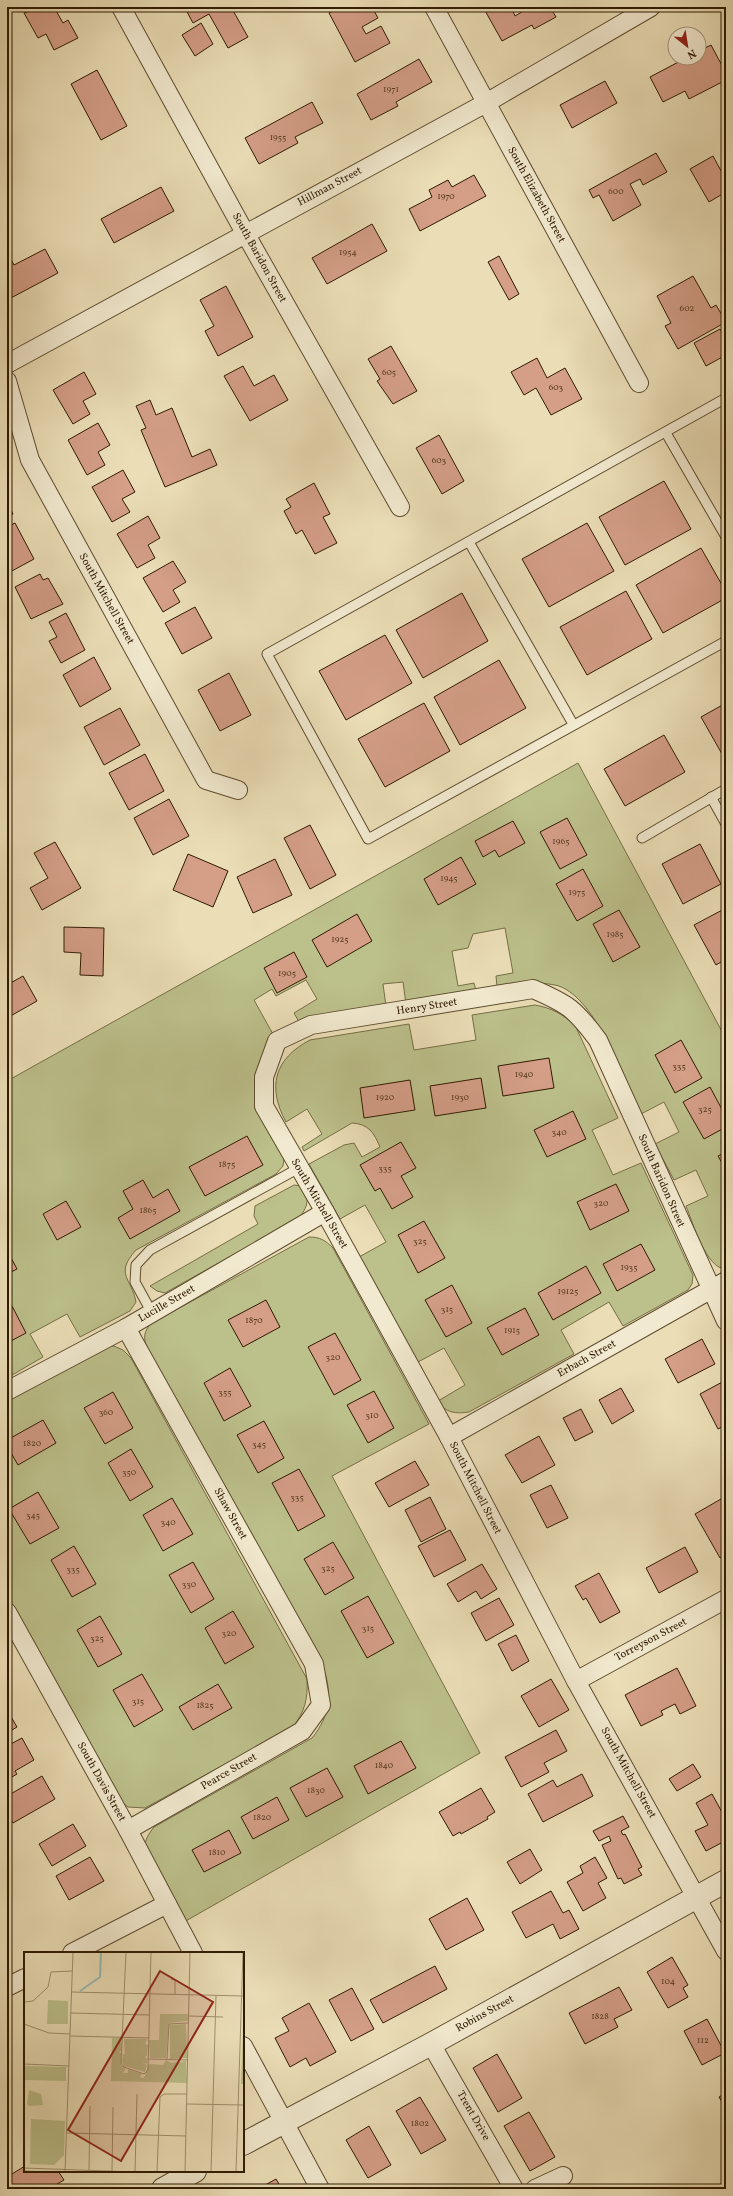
<svg xmlns="http://www.w3.org/2000/svg" width="733" height="2196" viewBox="0 0 733 2196" font-family="Vollkorn,serif">
<rect width="100%" height="100%" fill="#ebdeb7"/>
<filter id="stains"><feTurbulence type="fractalNoise" baseFrequency=".005" numOctaves="4"/><feColorMatrix values="0 0 0 0 .2 0 0 0 0 .09 0 0 0 0 .02 0 0 0 .5 -.17"/></filter>
<radialGradient id="worn" r=".72"><stop offset=".6" stop-color="#630" stop-opacity="0"/><stop offset="1" stop-color="#630" stop-opacity=".3"/></radialGradient>
<!-- green -->
<g fill="#bcc08b" stroke="#766e46">
<path d="M578,763L726,1039V1269C706,1269 693,1223 686,1206L708,1196L696,1170L674,1180L655,1144L679,1132L664,1102L641,1114C625,1080 594,993 555,985C536,981 516,985 497,987L496,976L513,973L505,928L473,934L468,948L452,951L458,986L474,983L476,991L406,1004L403,982L383,984L386,1006L299,1022L294,1013L317,999L306,980L276,996L272,989L254,1000L274,1036C241,1095 255,1104 284,1159L283,1166L276,1174L136,1250C114,1274 132,1279 136,1302L130,1311L80,1337L67,1314L30,1334L43,1357L7,1378V1081Z"/>
<path d="M535,1005C552,1008 562,1014 575,1025L618,1118L592,1130L613,1175L641,1163L693,1275L692,1284L688,1290L623,1326L609,1302L561,1330L574,1354L469,1412C456,1414 445,1413 438,1401L465,1385L444,1348L418,1362L359,1257L386,1242L365,1205L340,1219L309,1164L344,1145L354,1143L362,1157L380,1147C374,1133 369,1124 352,1123L304,1151L302,1147L322,1134L307,1109L286,1122C267,1087 274,1059 310,1040L409,1024L414,1050L476,1040L472,1015Z"/>
<path d="M294,1185L302,1186C309,1199 309,1204 300,1217L165,1293L157,1291L150,1286L258,1224L254,1216L255,1206Z"/>
<path d="M309,1237C320,1237 325,1240 333,1248L429,1424L332,1476L480,1753L184,1922L145,1848C145,1839 148,1835 154,1827L312,1738C330,1716 333,1694 323,1667L147,1347C143,1337 144,1333 150,1324Z"/>
<path d="M114,1346L123,1350L131,1358L307,1679C308,1699 305,1711 293,1727L145,1808L128,1807L118,1799L7,1597V1401L106,1347Z"/>
</g>
<!-- building -->
<g fill="#d49e87" stroke="#2f1b00">
<path d="M28,7H54L63,23L68,20L78,38L54,50L46,34L38,38L24,13L30,11Z"/>
<path d="M192,7H231L248,37L228,48L209,14L193,23L186,10Z"/>
<path d="M340,7H372L378,18L362,27L366,34L381,26L390,43L355,62L329,13Z"/>
<path d="M483,7H511L515,16L530,7H550L556,17L534,29L532,25L502,41Z"/>
<path d="M201,23L213,44L195,56L182,35Z"/>
<path d="M711,45L726,73V80L689,99L685,91L663,102L650,77L686,58H699V51Z"/>
<path d="M419,59L432,82L396,102L398,106L371,120L357,94Z"/>
<path d="M97,70L127,126L101,140L71,84Z"/>
<path d="M605,81L617,103L572,128L560,105Z"/>
<path d="M312,102L323,123L295,137L298,143L259,164L245,138Z"/>
<path d="M656,153L667,172L643,185L640,179L630,184L641,205L613,221L599,195L593,198L589,190Z"/>
<path d="M713,156L726,180V192L709,202L690,169Z"/>
<path d="M474,175L486,196L420,231L409,209L432,197L429,190L448,180L452,187Z"/>
<path d="M161,187L174,211L114,243L101,219Z"/>
<path d="M372,224L387,251L327,284L312,258Z"/>
<path d="M45,249L58,273L9,299L7,294V252L14,265Z"/>
<path d="M499,256L519,294L509,300L488,262Z"/>
<path d="M693,276L711,308L716,305L726,322L678,349L665,326L671,323L657,296Z"/>
<path d="M226,286L253,337L218,356L205,331L214,326L200,300Z"/>
<path d="M720,329L726,339V355L706,366L694,343Z"/>
<path d="M391,346L417,391L393,404L377,381L380,379L368,359Z"/>
<path d="M537,358L547,378L565,368L582,399L551,415L536,388L524,395L511,372Z"/>
<path d="M243,366L254,386L274,375L288,400L250,421L224,376Z"/>
<path d="M84,372L96,394L83,401L90,414L73,424L53,390Z"/>
<path d="M150,400L156,415L172,408L192,457L210,449L217,465L165,487L141,430L146,428L136,406Z"/>
<path d="M98,423L110,445L98,452L105,465L87,475L68,440Z"/>
<path d="M439,435L464,481L442,494L416,448Z"/>
<path d="M123,470L135,492L122,499L130,512L112,522L92,487Z"/>
<path d="M664,481L691,529L625,565L599,517Z"/>
<path d="M314,483L330,514L323,517L337,543L315,554L302,530L296,534L284,511L291,507L286,499Z"/>
<path d="M7,502L13,514L7,517Z"/>
<path d="M148,516L160,538L148,545L155,558L137,568L117,534Z"/>
<path d="M15,523L34,559L10,572L7,566V527Z"/>
<path d="M587,523L614,571L549,607L522,559Z"/>
<path d="M701,548L726,592V598L663,633L636,585Z"/>
<path d="M173,561L186,582L173,590L180,602L163,612L143,578Z"/>
<path d="M40,574L43,580L48,578L63,604L31,619L15,587Z"/>
<path d="M626,591L652,639L587,675L560,627Z"/>
<path d="M462,593L488,641L423,678L396,630Z"/>
<path d="M195,607L212,638L182,654L165,623Z"/>
<path d="M66,613L85,650L61,663L49,641L57,637L49,622Z"/>
<path d="M385,635L412,683L346,720L319,671Z"/>
<path d="M94,657L111,689L80,707L63,675Z"/>
<path d="M499,660L526,708L460,745L434,697Z"/>
<path d="M229,673L251,715L220,731L198,690Z"/>
<path d="M424,703L450,751L385,787L358,739Z"/>
<path d="M726,703V752L722,754L701,717Z"/>
<path d="M120,708L140,745L104,765L84,727Z"/>
<path d="M664,735L685,772L625,806L604,769Z"/>
<path d="M145,754L164,791L129,810L109,773Z"/>
<path d="M169,799L189,836L153,855L134,818Z"/>
<path d="M567,818L587,855L560,869L540,832Z"/>
<path d="M513,821L525,843L499,857L495,850L483,857L475,841Z"/>
<path d="M310,825L336,875L310,889L284,838Z"/>
<path d="M55,842L81,888L42,910L30,888L48,878L34,853Z"/>
<path d="M700,844L721,884L683,904L662,864Z"/>
<path d="M188,854L228,871L213,907L173,890Z"/>
<path d="M461,857L476,884L438,905L424,879Z"/>
<path d="M275,859L292,895L253,913L237,877Z"/>
<path d="M583,869L603,906L577,921L556,884Z"/>
<path d="M726,908V959L716,965L694,925Z"/>
<path d="M619,910L640,947L613,962L593,924Z"/>
<path d="M357,914L372,941L327,967L312,940Z"/>
<path d="M64,927L104,928L103,976L80,975L81,953L64,952Z"/>
<path d="M294,952L307,977L277,993L264,968Z"/>
<path d="M23,976L37,1001L7,1018V985Z"/>
<path d="M681,1040L702,1078L675,1093L655,1055Z"/>
<path d="M549,1058L554,1088L503,1096L498,1066Z"/>
<path d="M481,1078L486,1108L435,1116L430,1086Z"/>
<path d="M410,1080L415,1110L364,1118L360,1088Z"/>
<path d="M710,1087L726,1117V1127L704,1139L683,1102Z"/>
<path d="M573,1111L586,1139L547,1157L534,1130Z"/>
<path d="M247,1136L263,1165L205,1196L189,1167Z"/>
<path d="M726,1139V1152L721,1142Z"/>
<path d="M401,1142L416,1168L401,1176L413,1197L392,1209L380,1188L375,1191L360,1165Z"/>
<path d="M726,1152V1170L718,1156Z"/>
<path d="M143,1180L153,1198L168,1189L180,1211L130,1239L118,1218L133,1209L123,1191Z"/>
<path d="M616,1184L629,1211L590,1230L577,1202Z"/>
<path d="M66,1201L81,1227L57,1240L43,1214Z"/>
<path d="M424,1221L445,1258L418,1273L398,1235Z"/>
<path d="M641,1244L655,1270L617,1291L603,1264Z"/>
<path d="M7,1250L17,1269L7,1274Z"/>
<path d="M586,1266L601,1293L553,1320L538,1293Z"/>
<path d="M452,1285L472,1323L446,1337L425,1300Z"/>
<path d="M266,1300L280,1327L243,1347L228,1320Z"/>
<path d="M12,1306L26,1333L7,1343V1309Z"/>
<path d="M525,1308L539,1335L502,1355L487,1328Z"/>
<path d="M335,1333L361,1380L334,1395L308,1347Z"/>
<path d="M702,1339L715,1364L678,1383L665,1359Z"/>
<path d="M230,1368L251,1406L224,1421L204,1383Z"/>
<path d="M726,1380V1425L718,1429L700,1394Z"/>
<path d="M621,1388L634,1411L612,1424L599,1400Z"/>
<path d="M374,1391L394,1428L368,1443L347,1405Z"/>
<path d="M113,1392L133,1428L105,1444L84,1408Z"/>
<path d="M581,1409L593,1432L575,1441L563,1418Z"/>
<path d="M43,1420L56,1443L18,1465L7,1446V1440Z"/>
<path d="M264,1421L284,1458L258,1473L237,1435Z"/>
<path d="M539,1436L555,1465L522,1483L505,1455Z"/>
<path d="M131,1449L153,1487L130,1501L108,1463Z"/>
<path d="M415,1461L429,1485L389,1507L375,1483Z"/>
<path d="M299,1469L325,1516L298,1531L272,1483Z"/>
<path d="M551,1485L568,1518L547,1528L530,1495Z"/>
<path d="M38,1492L59,1528L30,1544L9,1509Z"/>
<path d="M430,1497L446,1529L421,1542L405,1510Z"/>
<path d="M172,1498L193,1534L163,1551L143,1515Z"/>
<path d="M721,1499L726,1508V1554L720,1558L695,1514Z"/>
<path d="M450,1530L466,1560L434,1577L418,1546Z"/>
<path d="M333,1542L354,1578L325,1595L304,1559Z"/>
<path d="M74,1546L96,1584L72,1597L51,1560Z"/>
<path d="M685,1547L698,1572L659,1593L646,1568Z"/>
<path d="M193,1562L214,1599L191,1613L169,1575Z"/>
<path d="M482,1564L497,1589L481,1599L476,1591L458,1602L447,1584Z"/>
<path d="M599,1573L620,1612L600,1623L586,1598L583,1600L575,1586Z"/>
<path d="M368,1596L394,1643L367,1658L341,1611Z"/>
<path d="M499,1598L514,1625L486,1641L471,1613Z"/>
<path d="M233,1611L254,1647L225,1664L205,1628Z"/>
<path d="M100,1616L122,1654L98,1667L77,1630Z"/>
<path d="M516,1635L529,1661L512,1671L498,1644Z"/>
<path d="M677,1668L696,1706L680,1714L675,1704L661,1711L663,1715L641,1726L625,1695Z"/>
<path d="M142,1674L163,1710L134,1727L113,1690Z"/>
<path d="M551,1679L569,1710L539,1727L521,1696Z"/>
<path d="M218,1684L232,1708L193,1730L179,1707Z"/>
<path d="M7,1710L17,1727L7,1733Z"/>
<path d="M556,1730L567,1751L544,1763L549,1772L521,1787L505,1757Z"/>
<path d="M22,1738L34,1760L15,1771L17,1774L7,1780V1746Z"/>
<path d="M401,1741L416,1768L368,1794L354,1766Z"/>
<path d="M693,1764L701,1777L677,1791L669,1779Z"/>
<path d="M327,1768L343,1797L306,1817L290,1788Z"/>
<path d="M582,1774L593,1796L543,1822L528,1794L553,1780L557,1787Z"/>
<path d="M42,1776L55,1799L13,1823L7,1813V1796Z"/>
<path d="M481,1788L495,1812L487,1817L488,1819L461,1834L460,1832L453,1836L439,1812Z"/>
<path d="M712,1794L723,1814L726,1812V1843L724,1844L723,1842L706,1851L695,1831L708,1825L696,1803Z"/>
<path d="M277,1797L289,1820L253,1839L241,1817Z"/>
<path d="M623,1816L629,1827L621,1831L623,1835L625,1834L642,1867L638,1869L642,1875L624,1884L621,1878L618,1879L602,1845L611,1841L609,1836L599,1841L593,1831Z"/>
<path d="M73,1824L86,1846L52,1866L39,1844Z"/>
<path d="M229,1830L241,1853L204,1872L192,1850Z"/>
<path d="M530,1849L542,1870L520,1884L507,1862Z"/>
<path d="M90,1857L104,1881L69,1900L56,1876Z"/>
<path d="M595,1857L607,1878L598,1883L606,1898L583,1911L567,1882L583,1873L580,1866Z"/>
<path d="M551,1891L563,1913L569,1910L579,1929L560,1939L553,1924L526,1938L512,1912Z"/>
<path d="M467,1898L484,1930L446,1950L429,1919Z"/>
<path d="M672,1957L688,1985L683,1988L688,1997L668,2008L647,1972Z"/>
<path d="M435,1966L447,1989L383,2023L370,2000Z"/>
<path d="M619,1987L632,2010L614,2019L618,2027L585,2044L569,2013Z"/>
<path d="M352,1988L374,2029L351,2041L329,2000Z"/>
<path d="M309,2003L336,2052L310,2066L306,2058L290,2067L275,2038L289,2031L282,2018Z"/>
<path d="M707,2019L725,2053L702,2065L684,2031Z"/>
<path d="M497,2054L522,2098L498,2112L473,2068Z"/>
<path d="M726,2093V2109L719,2097Z"/>
<path d="M420,2097L446,2140L421,2154L396,2111Z"/>
<path d="M529,2112L555,2157L530,2171L504,2126Z"/>
<path d="M369,2126L391,2165L368,2178L346,2140Z"/>
<path d="M25,2166V2171H58L64,2180L49,2189H14L7,2177Z"/>
<path d="M276,2179L282,2189H258Z"/>
</g>
<g fill="none" stroke-linecap="round" stroke-linejoin="round">
<defs>
<g id="service">
<path d="M726,398L267,654L368,839L726,641"/>
<path d="M666,433L726,537"/>
<path d="M469,542L573,724"/>
<path d="M711,797L726,824"/>
<path d="M642,838L726,789"/>
<path d="M152,1313L135,1282L136,1265L150,1250L299,1168"/>
</g>
<g id="minor">
<path d="M121,7L245,233L400,507"/>
<path d="M434,7L639,383"/>
<path d="M7,364L486,103L651,7"/>
<path d="M7,381L30,460L206,780L238,790"/>
<path d="M726,1321L598,1040C575,1009 568,1004 533,989L311,1025L277,1041L264,1077V1106L325,1212L449,1437L576,1681L726,1951"/>
<path d="M126,1328L314,1664L321,1705L302,1731L128,1830"/>
<path d="M7,1391L126,1328L325,1212"/>
<path d="M449,1437L726,1281"/>
<path d="M7,1612L128,1830L193,1953"/>
<path d="M576,1681L726,1599"/>
<path d="M72,1953L167,1904"/>
<path d="M7,1987L25,1978"/>
<path d="M431,2044L514,2189"/>
<path d="M243,2046L320,2189"/>
<path d="M535,2189L563,2176"/>
</g>
<g id="tertiary">
<path d="M243,2144L431,2044L726,1881"/>
<path d="M163,2189L195,2171"/>
</g>
</defs>
<!-- service casing -->
<use href="#service" stroke="#5e4c2e" stroke-width="11"/>
<!-- minor casing -->
<use href="#minor" stroke="#5e4c2e" stroke-width="20"/>
<!-- tertiary casing -->
<use href="#tertiary" stroke="#5e4c2e" stroke-width="24"/>
<!-- service -->
<use href="#service" stroke="#f2ead0" stroke-width="9"/>
<!-- minor -->
<use href="#minor" stroke="#f2ead0" stroke-width="18"/>
<!-- tertiary -->
<use href="#tertiary" stroke="#f2ead0" stroke-width="22"/>
</g>
<g text-anchor="middle" dominant-baseline="central" stroke-width="3.5" stroke-linejoin="round" paint-order="stroke">
<!-- number labels -->
<g font-size="9" fill="#583c22">
<text x="391" y="89">1971</text>
<text x="278" y="137">1955</text>
<text x="616" y="191">600</text>
<text x="446" y="196">1970</text>
<text x="348" y="252">1954</text>
<text x="687" y="308">602</text>
<text x="389" y="372">605</text>
<text x="556" y="387">603</text>
<text x="439" y="460">603</text>
<text x="561" y="841">1965</text>
<text x="449" y="878">1945</text>
<text x="577" y="892">1975</text>
<text x="615" y="934">1985</text>
<text x="340" y="939">1925</text>
<text x="287" y="973">1905</text>
<text x="679" y="1066">335</text>
<text x="524" y="1074">1940</text>
<text x="385" y="1097">1920</text>
<text x="460" y="1097">1930</text>
<text x="705" y="1109">325</text>
<text x="559" y="1132">340</text>
<text x="227" y="1164">1875</text>
<text x="385" y="1168">335</text>
<text x="601" y="1203">320</text>
<text x="148" y="1210">1865</text>
<text x="420" y="1241">325</text>
<text x="629" y="1267">1935</text>
<text x="568" y="1291">19125</text>
<text x="447" y="1309">315</text>
<text x="254" y="1320">1870</text>
<text x="512" y="1330">1915</text>
<text x="333" y="1357">320</text>
<text x="225" y="1392">355</text>
<text x="106" y="1412">360</text>
<text x="372" y="1415">310</text>
<text x="32" y="1443">1820</text>
<text x="259" y="1444">345</text>
<text x="129" y="1472">350</text>
<text x="297" y="1497">335</text>
<text x="33" y="1515">345</text>
<text x="168" y="1522">340</text>
<text x="328" y="1568">325</text>
<text x="73" y="1569">335</text>
<text x="189" y="1584">330</text>
<text x="368" y="1628">315</text>
<text x="229" y="1633">320</text>
<text x="97" y="1638">325</text>
<text x="138" y="1701">315</text>
<text x="205" y="1705">1825</text>
<text x="384" y="1765">1840</text>
<text x="316" y="1790">1830</text>
<text x="262" y="1817">1820</text>
<text x="217" y="1852">1810</text>
<text x="668" y="1981">104</text>
<text x="600" y="2016">1828</text>
<text x="703" y="2040">112</text>
<text x="420" y="2123">1802</text>
</g>
<!-- street labels -->
<g font-size="11" fill="#2f1b00" stroke="#f2ead0">
<text transform="translate(330 187) rotate(-28)">Hillman Street</text>
<text transform="translate(536 195) rotate(61)">South Elizabeth Street</text>
<text transform="translate(259 258) rotate(61)">South Baridon Street</text>
<text transform="translate(106 599) rotate(61)">South Mitchell Street</text>
<text transform="translate(427 1007) rotate(-9)">Henry Street</text>
<text transform="translate(661 1181) rotate(66)">South Baridon Street</text>
<text transform="translate(319 1204) rotate(60)">South Mitchell Street</text>
<text transform="translate(167 1304) rotate(-30)">Lucille Street</text>
<text transform="translate(587 1359) rotate(-29)">Erbach Street</text>
<text transform="translate(475 1488) rotate(63)">South Mitchell Street</text>
<text transform="translate(230 1514) rotate(61)">Shaw Street</text>
<text transform="translate(651 1640) rotate(-28)">Torreyson Street</text>
<text transform="translate(229 1772) rotate(-30)">Pearce Street</text>
<text transform="translate(628 1773) rotate(61)">South Mitchell Street</text>
<text transform="translate(101 1782) rotate(61)">South Davis Street</text>
<text transform="translate(485 2014) rotate(-29)">Robins Street</text>
<text transform="translate(473 2116) rotate(60)">Trent Drive</text>
</g>
</g>
<!-- overview -->
<g transform="translate(24 1952)">
<rect width="220" height="220" fill="#ebdeb7"/>
<path d="M220,45V132H217ZM24,48L44,49V72H23ZM136,62H164V69L145,71L142,106H126L125,88H135ZM162,72L163,106L146,107V73ZM88,86H97V98L95,101H97V113L102,116L99,121H104V117L118,122L116,125L120,126L125,112L139,113L142,108L147,111L162,109L163,131L87,129ZM100,87H123L121,92L124,93L123,103L121,106H123V112L117,110L123,113L121,120L100,114L98,110L99,102H101ZM0,114L42,115V129L0,128ZM5,138L17,142L19,153L5,154L3,152ZM7,167L41,169L40,203L30,213L6,212Z" fill="#bcc08b"/>
<path fill="none" stroke="#99bbb4" stroke-width="2" d="M56,39L76,25L77,0"/>
<path fill="none" stroke="#a0906e" stroke-width="1" d="M102,0L97,111L100,115L120,122L124,118L127,0M147,27L151,28V42M47,40L220,44M0,50L9,49L24,35L27,20L48,19M47,61L126,63M165,64L199,65M0,72L25,81L46,82M46,84L125,86M124,107L164,108M143,107L145,72L164,71M0,112L45,114M163,152L220,153M43,181L162,184M0,216L111,220M65,218L66,154M0,219L23,220M88,219L89,155M41,220L49,0M111,220L113,142M133,220L136,145L140,142H163M161,220L166,0M187,220L192,43M212,220L219,0"/>
<path fill="#8f2418" fill-opacity="0.15" stroke="#8f2418" stroke-width="2" d="M136,19L189,50L97,209L44,178Z"/>
<rect width="220" height="220" fill="none" stroke="#2f1b00" stroke-width="2"/>
</g>
<!-- margin -->
<rect width="733" height="2196" fill="none" stroke="#ebdeb7" stroke-width="24"/>
<rect x="8" y="8" width="717" height="2180" fill="none" stroke="#2f1b00" stroke-width="2"/>
<rect x="12" y="12" width="709" height="2172" fill="none" stroke="#2f1b00"/>
<!-- north arrow -->
<g transform="translate(687 46) rotate(150)"><circle r="19" fill="#f2ead0" stroke="#a4977d"/>
<path d="M0-3L7 15L0 10L-7 15Z" fill="#8f2418"/>
<text y="-6" font-size="11" font-weight="bold" text-anchor="middle" fill="#2f1b00">N</text>
</g>
<rect width="100%" height="100%" filter="url(#stains)"/>
<rect width="100%" height="100%" fill="url(#worn)"/>
</svg>
